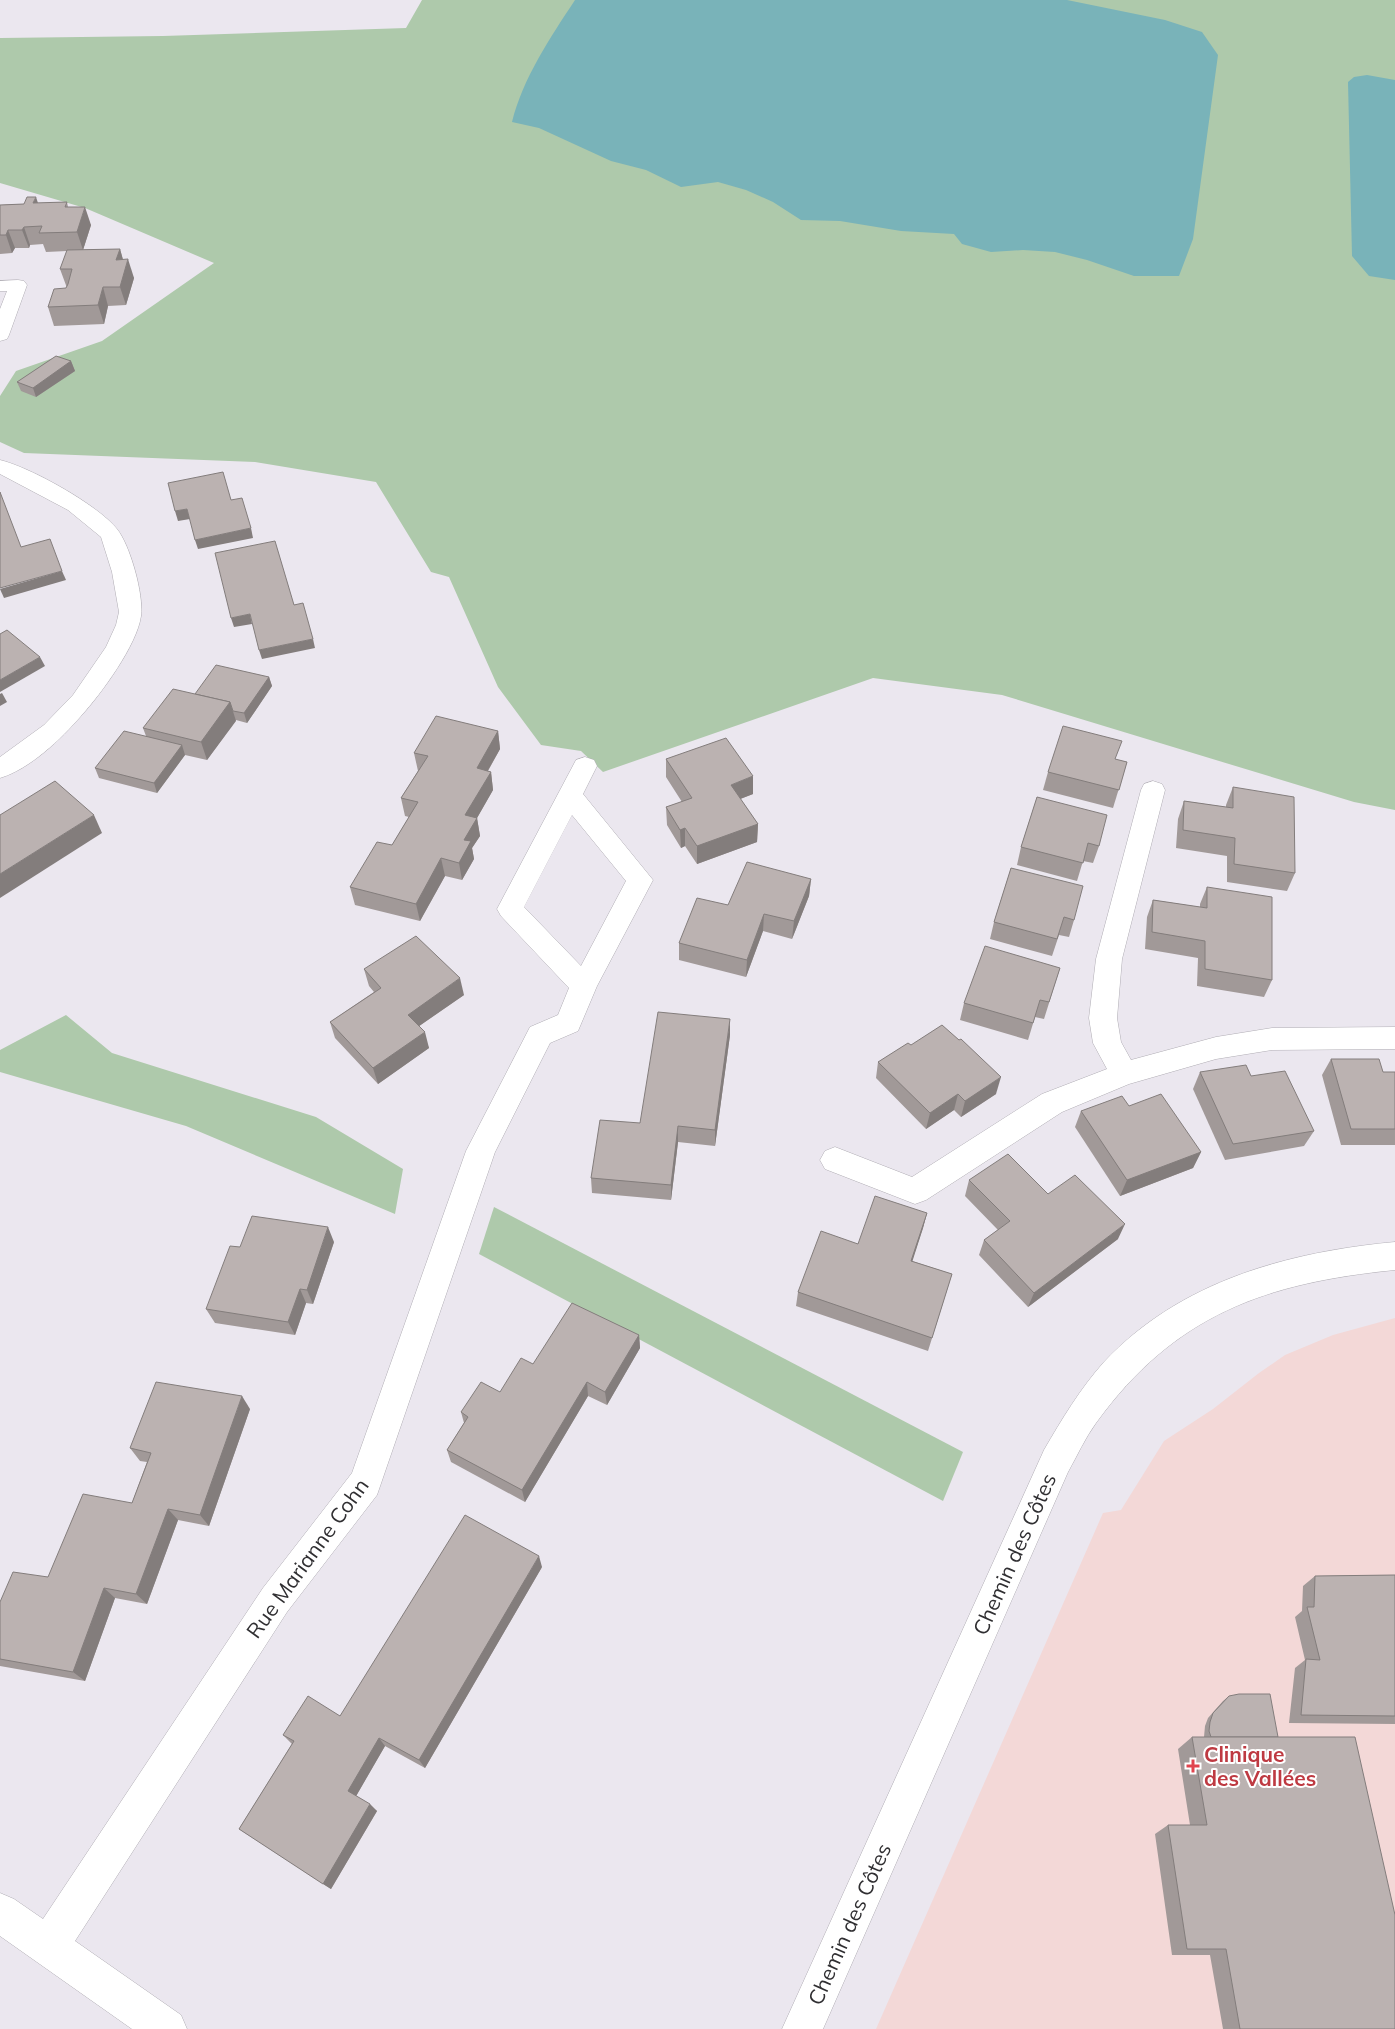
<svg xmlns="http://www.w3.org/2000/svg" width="1395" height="2029" viewBox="0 0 1395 2029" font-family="Mulish,sans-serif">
<rect width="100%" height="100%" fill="#ebe7ef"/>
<!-- medical -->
<path fill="#f3d8d7" d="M1395,1318V2029H876L1103,1513L1121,1510L1164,1441L1213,1409L1259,1373L1285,1355L1333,1335Z"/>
<!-- green -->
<g fill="#aec9ab">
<path d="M422,0H1395V810L1354,802L1002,695L873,678L603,772L581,751L541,745L498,687L449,577L431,572L376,482L255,462L24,453L0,442V396L16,371L102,341L214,263L85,208L0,183V38L163,36L406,28Z"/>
<path d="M66,1015L112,1053L316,1117L403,1169L395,1214L186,1126L0,1072V1050Z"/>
<path d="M494,1207L963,1452L943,1501L479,1254Z"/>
</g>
<!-- water -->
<g fill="#79b3b9">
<path d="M575,0H1067L1165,20L1202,32L1218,55L1193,239L1179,276H1134L1087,260L1055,252L1023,250L991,252L962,244L954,234L901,231L840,221L801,220L773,202L746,190L718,182L681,187L646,170L611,161L539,128L512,122C523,78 550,38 575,0Z"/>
<path d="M1367,75L1395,80V280L1369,276L1352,256L1348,82L1354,77Z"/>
</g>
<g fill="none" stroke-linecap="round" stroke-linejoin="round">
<defs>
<g id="minor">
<path d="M18,280L24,281L27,285L9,335L7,339L0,341V309L7,291H0V281Z"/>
<path d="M0,460C30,467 98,505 117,529C130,545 144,595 141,616C137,645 101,694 81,716C61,739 30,769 0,778V757L44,725L73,695L106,647L116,625L119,612L112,572L101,537L68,510L0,474Z"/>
<path d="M585,757L594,760L597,766L583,794L653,880L597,986L578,1031L550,1043L495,1152L377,1495L287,1612L75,1941L181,2015L187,2029H132L0,1936V1893L14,1899L43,1919L263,1588L352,1473L466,1151L530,1027L558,1015L569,988L501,916L497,909L576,760ZM572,815L626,881L581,966L524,907Z"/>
<path d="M1153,781L1162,784L1165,790L1122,959L1117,1018L1121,1042L1131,1060L1216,1037L1272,1028L1395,1027V1049L1272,1050L1216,1059L1129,1084L1062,1112L926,1200L915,1204L825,1169L820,1160L825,1151L835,1147L912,1177L1042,1094L1107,1069L1093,1043L1089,1018L1096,959L1141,790L1144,784Z"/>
<path d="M1395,1242V1270C1266,1283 1175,1314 1096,1423C1085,1438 1077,1456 1068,1472L823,2029H782L1044,1450C1062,1419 1080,1389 1104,1362C1180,1281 1288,1252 1395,1242Z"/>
</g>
</defs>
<!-- minor casing -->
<use href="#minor" stroke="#b0adb4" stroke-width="1"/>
<!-- minor -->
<use href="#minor" fill="#fff" fill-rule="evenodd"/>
</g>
<!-- wall -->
<g fill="#a19998">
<path d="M67,202L68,207L91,225L83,250L120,249L123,260L134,278L126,305L108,306L104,324L54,326L48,307L67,288L60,269L67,251L46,252L43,244L30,245L29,248H15L12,253L0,254V205Z"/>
<path d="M71,361L75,371L36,397L21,391L17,382Z"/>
<path d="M269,677L272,686L247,723L236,720L207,760L185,755L157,793L99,778L95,768L146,736L143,728L195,694Z"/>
<path d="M498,731L500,749L488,771L491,772L493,790L477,818L480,836L472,848L474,859L462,880L445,876L420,921L355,905L350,887L392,845L409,817L405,816L401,798L418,771L414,753Z"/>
<path d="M666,759L753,794L740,799L758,824L757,842L697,864L685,846L681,848L667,825L666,807L682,802L666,777Z"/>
<path d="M1116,760L1127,762L1113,808L1043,790L1048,772Z"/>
<path d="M1233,787L1295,873L1287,891L1227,882V856L1176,848L1178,819L1184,801L1226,807V805Z"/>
<path d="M1037,797L1099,846L1093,863L1083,861L1077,881L1017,865L1021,847Z"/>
<path d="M1011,868L1074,920L1069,937L1059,935L1052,956L990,939L994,922Z"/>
<path d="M811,879L809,896L792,939L763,931L746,977L679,960V943L728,905Z"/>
<path d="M1207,887L1272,980L1264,997L1197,986L1198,958L1145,949L1147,917L1153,900L1200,907V904Z"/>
<path d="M1060,968L1044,1019L1035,1017L1028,1040L960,1020L964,1003Z"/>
<path d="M364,969L464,995L419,1026L429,1048L378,1084L335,1038L330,1022L374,992L369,986Z"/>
<path d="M730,1035L715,1146L678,1142L671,1200L592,1193L591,1178L640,1123Z"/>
<path d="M911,1045L996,1094L961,1117L954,1110L926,1129L876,1078L878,1062Z"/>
<path d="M1331,1059L1383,1072H1395V1145H1341L1322,1075Z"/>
<path d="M1200,1072L1251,1076L1314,1131L1304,1146L1225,1160L1193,1089Z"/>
<path d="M1129,1106L1201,1152L1193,1168L1120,1196L1075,1127L1081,1111Z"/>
<path d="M969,1180L1118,1239L1028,1307L979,1255L984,1240L998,1230L965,1196Z"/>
<path d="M927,1213L923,1228L912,1261L952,1274L928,1351L796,1306L798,1292L858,1244Z"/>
<path d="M334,1242L313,1304L306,1303L295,1335L215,1323L206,1309Z"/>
<path d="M639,1335L640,1348L607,1405L588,1396L525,1502L451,1462L447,1450L464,1423L461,1412L500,1392L533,1364Z"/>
<path d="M250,1409L209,1526L178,1520L147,1604L115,1598L85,1681L0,1666V1602L48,1577L132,1503L147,1462L140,1461L130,1448Z"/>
<path d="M542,1567L425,1768L385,1746L356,1796L377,1811L331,1889L239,1829L292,1744L283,1735L340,1716Z"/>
<path d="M1395,1575V1724L1289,1723L1295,1668L1305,1660L1295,1617L1302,1611L1303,1586L1315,1576Z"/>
<path d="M1229,1696L1278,1737L1395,2029H1223L1210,1955H1172L1155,1834L1168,1825H1190L1178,1749L1192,1737H1204L1205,1726L1208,1718L1223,1701Z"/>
</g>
<!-- shaded-wall -->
<g fill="#837d7c">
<path d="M36,197L42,215L33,203Z"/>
<path d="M85,207L91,225L83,250L77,232Z"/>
<path d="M24,227L30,245L29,248L22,230Z"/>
<path d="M8,230L15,248L12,253L6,235Z"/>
<path d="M120,249L125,267L116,260Z"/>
<path d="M128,259L134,278L126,305L120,287Z"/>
<path d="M103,287L108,306L104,324L98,305Z"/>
<path d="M71,361L75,371L36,397L33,388Z"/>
<path d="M187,509L190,519L178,521L175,511Z"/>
<path d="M251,528L253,538L198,549L195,540Z"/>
<path d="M62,571L66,580L4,598L0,589Z"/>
<path d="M250,614L252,624L234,627L231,618Z"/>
<path d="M313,639L315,648L262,659L259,650Z"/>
<path d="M40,657L45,666L0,692V680Z"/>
<path d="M269,677L272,686L247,723L244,713Z"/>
<path d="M2,693L7,702L0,706V694Z"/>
<path d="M230,702L236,721L207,760L201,742Z"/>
<path d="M498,731L500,749L479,786L477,768Z"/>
<path d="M182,745L185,755L157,793L154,783Z"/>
<path d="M491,772L493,790L477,818L480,836L472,848L474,859L462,880L459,863L464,840L465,815Z"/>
<path d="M753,776V794L730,803L731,785Z"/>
<path d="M94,815L102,833L0,898V874Z"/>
<path d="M758,824L757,842L697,864V846Z"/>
<path d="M685,828V846L681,848L680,830Z"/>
<path d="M441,858L445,876L420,921L416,904Z"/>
<path d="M811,879L809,896L792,939L794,921Z"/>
<path d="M764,914L763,931L746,977L747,960Z"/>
<path d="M460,978L464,995L412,1031L408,1015Z"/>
<path d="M730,1019V1035L715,1146V1130Z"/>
<path d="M425,1032L429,1048L378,1084L373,1068Z"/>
<path d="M1001,1077L996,1094L961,1117L965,1101Z"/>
<path d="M958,1094L954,1110L926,1129L930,1113Z"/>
<path d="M678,1126V1142L671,1200V1185Z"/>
<path d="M1201,1152L1193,1168L1120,1196L1127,1180Z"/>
<path d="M927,1213L923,1228L908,1275L911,1261Z"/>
<path d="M1125,1224L1118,1239L1028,1307L1034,1293Z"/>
<path d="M328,1227L334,1242L313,1304L307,1290Z"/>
<path d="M300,1289L306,1303L295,1335L288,1322Z"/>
<path d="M639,1335L640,1348L607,1405L605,1392Z"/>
<path d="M587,1382L588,1396L525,1502L522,1490Z"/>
<path d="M242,1396L250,1409L209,1526L200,1515Z"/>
<path d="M168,1509L178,1520L147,1604L136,1594Z"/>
<path d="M539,1556L542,1567L425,1768L419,1760Z"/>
<path d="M104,1588L115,1598L85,1681L73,1672Z"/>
<path d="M379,1738L385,1746L355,1798L348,1791Z"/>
<path d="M370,1804L377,1811L331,1889L323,1884Z"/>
</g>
<!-- building -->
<g fill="#bbb2b1" stroke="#837d7c">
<path d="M27,197H36L33,203L67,202L65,207H85L77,232L39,233L42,226L24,227L22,230H8L6,235H0V205L24,204Z"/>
<path d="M120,249L116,260L128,259L120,287H103L98,305L48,307L54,289L66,288L68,284L72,269H60L67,250Z"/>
<path d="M56,356L71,361L33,388L17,382Z"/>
<path d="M223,472L231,500L242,498L251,528L195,540L187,509L175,511L168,483Z"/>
<path d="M0,492L21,547L50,539L62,571L0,588Z"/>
<path d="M275,541L294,605L303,603L313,639L259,650L250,614L231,618L215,553Z"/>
<path d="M7,630L40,657L0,680V634Z"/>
<path d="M216,665L269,677L244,713L233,711L230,702L195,694Z"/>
<path d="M173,689L230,702L201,742L143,728Z"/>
<path d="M436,716L498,731L477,768L491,772L465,815L477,818L464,840L471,841L459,863L441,858L416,904L350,887L377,842L392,845L418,802L401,798L428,756L414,753Z"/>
<path d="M1063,726L1122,741L1115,759L1127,762L1119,790L1048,772Z"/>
<path d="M124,731L182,745L154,783L95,768Z"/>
<path d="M726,738L753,776L731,785L758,824L697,846L685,828L680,830L666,807L692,798L666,759Z"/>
<path d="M55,781L94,815L0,874V815Z"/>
<path d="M1233,787L1294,797L1295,873L1234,864L1235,838L1183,830L1184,801L1233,808Z"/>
<path d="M1037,797L1107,815L1099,846L1088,843L1083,863L1021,847Z"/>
<path d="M747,862L811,879L794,921L764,914L747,960L679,943L697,898L728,905Z"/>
<path d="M1011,868L1083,886L1074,920L1064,917L1057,939L994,922Z"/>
<path d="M1207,887L1272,897V980L1205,969V941L1152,932L1153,900L1207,908Z"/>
<path d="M416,936L460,978L408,1015L425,1032L373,1068L330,1022L381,988L364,969Z"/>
<path d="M985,946L1060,968L1049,1002L1040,1000L1033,1023L964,1003Z"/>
<path d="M658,1012L730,1019L715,1130L678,1126L671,1185L591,1178L600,1120L640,1123Z"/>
<path d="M942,1025L959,1040L961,1039L1001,1077L965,1101L958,1094L930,1113L878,1062L908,1043L911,1045Z"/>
<path d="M1331,1059H1379L1383,1072H1395V1129H1351Z"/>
<path d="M1246,1065L1251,1076L1285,1071L1314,1131L1233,1144L1200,1072Z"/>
<path d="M1161,1094L1201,1152L1127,1180L1081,1111L1122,1096L1129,1106Z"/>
<path d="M1008,1154L1048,1194L1075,1175L1125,1224L1034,1293L984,1240L1010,1221L969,1180Z"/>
<path d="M875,1196L927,1213L911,1261L952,1274L932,1338L798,1292L821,1231L858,1244Z"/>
<path d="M252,1216L328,1227L307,1290L300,1289L288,1322L206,1309L230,1246L240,1247Z"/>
<path d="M572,1303L639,1335L605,1392L587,1382L522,1490L447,1450L468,1417L461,1412L481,1382L500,1392L521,1358L533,1364Z"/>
<path d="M156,1382L242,1396L200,1515L168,1509L136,1594L104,1588L73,1672L0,1659V1602L13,1572L48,1577L83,1494L132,1503L151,1453L130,1448Z"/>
<path d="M465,1515L539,1556L419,1760L379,1738L348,1791L370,1804L323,1884L239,1829L294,1741L283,1735L308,1696L340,1716Z"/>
<path d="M1395,1575V1716L1301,1715L1306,1659L1320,1660L1307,1607H1314L1315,1576Z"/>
<path d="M1239,1694H1270L1278,1737H1211L1209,1731L1210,1722L1213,1713L1229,1696Z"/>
<path d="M1192,1737H1355L1395,1915V2029H1240L1226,1949H1187L1168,1825H1207Z"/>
</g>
<!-- markers -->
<path fill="#e0444e" stroke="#fff" stroke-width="2" d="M1190.5 1758.5h5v5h5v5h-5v5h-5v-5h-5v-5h5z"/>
<g text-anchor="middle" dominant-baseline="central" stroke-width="4" stroke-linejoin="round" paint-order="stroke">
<!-- near-street labels -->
<g font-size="21" fill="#302f32" stroke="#fff">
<text transform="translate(1014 1554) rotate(-66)">Chemin des Côtes</text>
<text transform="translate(307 1558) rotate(-54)">Rue Marianne Cohn</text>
<text transform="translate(849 1924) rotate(-66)">Chemin des Côtes</text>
</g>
<!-- near-health labels -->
<g font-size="21" font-weight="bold" fill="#be3a42" stroke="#fff" text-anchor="start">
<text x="1204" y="1754">Clinique<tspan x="1204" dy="24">des Vallées</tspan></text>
</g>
</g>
</svg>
